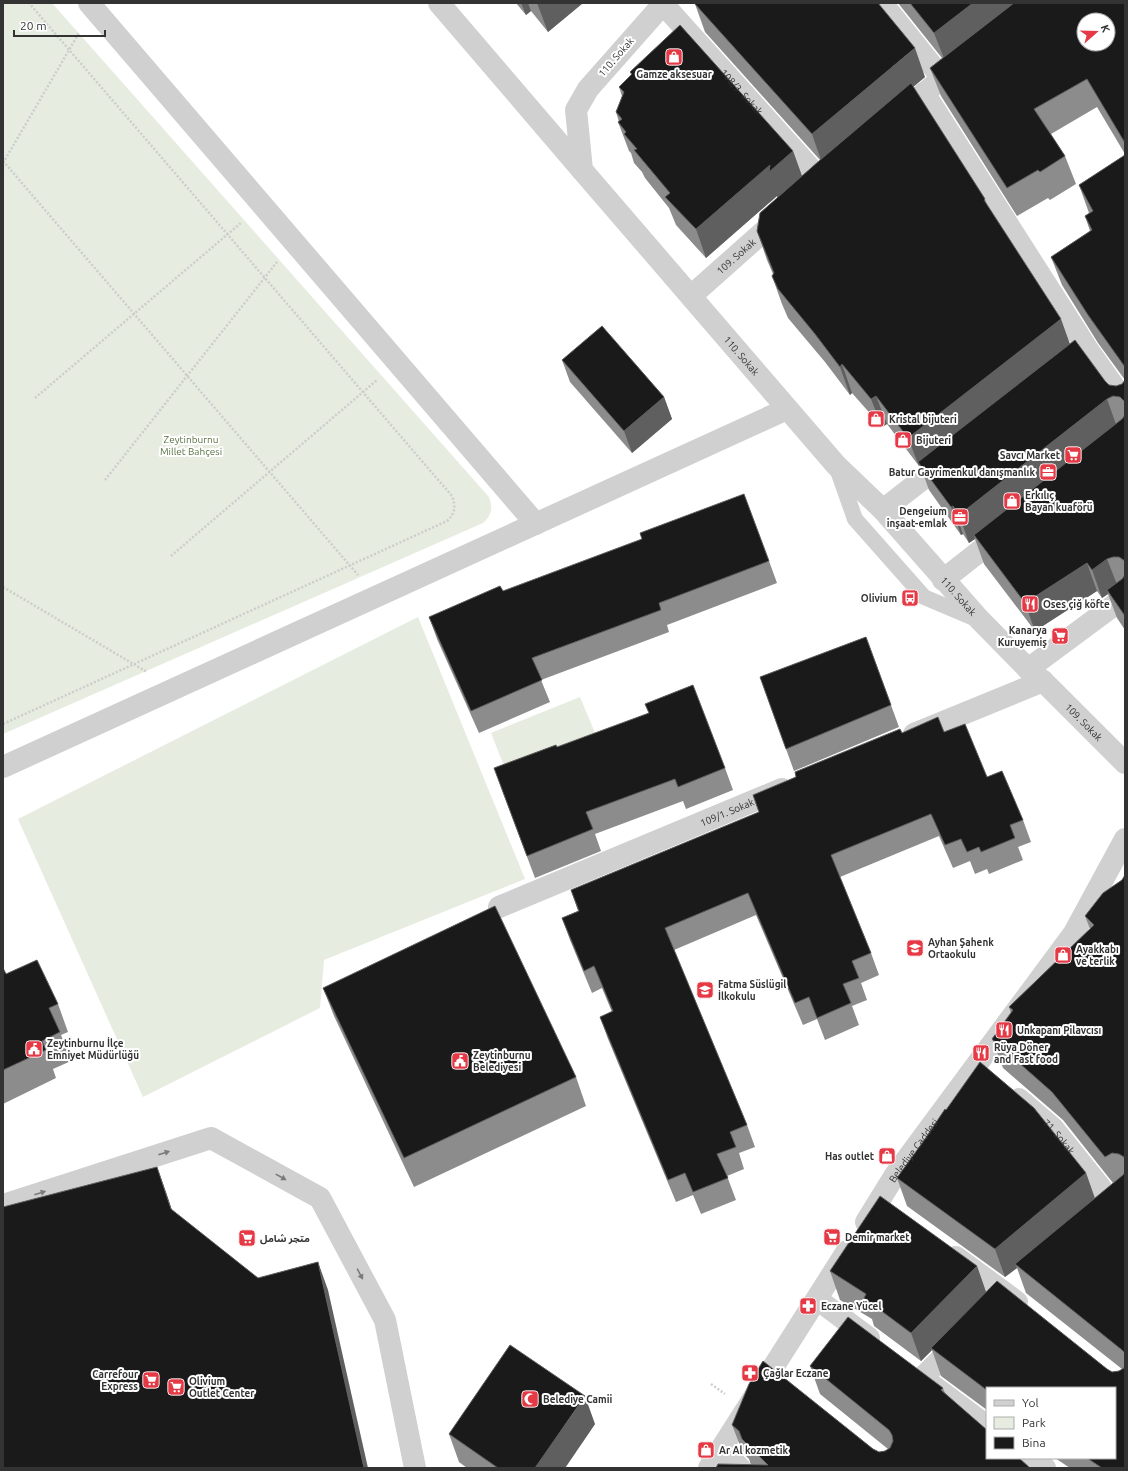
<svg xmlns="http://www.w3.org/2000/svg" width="1128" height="1471" viewBox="0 0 1128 1471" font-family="Ubuntu,'Noto Sans Arabic',sans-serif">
<rect width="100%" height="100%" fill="#fff"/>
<!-- green -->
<g fill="#e6ecdf">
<path d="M3,3H52L489,497C493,508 492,515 483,523L3,734Z"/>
<path d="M418,617L525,879L324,960L320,1008L143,1097L18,819Z"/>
<path d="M580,697L600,745L510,781L491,733Z"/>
</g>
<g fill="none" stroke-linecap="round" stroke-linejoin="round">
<!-- path -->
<g stroke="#cdcdcd" stroke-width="2.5" stroke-dasharray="2 2" stroke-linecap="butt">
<path d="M3,161L358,575"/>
<path d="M3,163L79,33"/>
<path d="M35,398L242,222"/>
<path d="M105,480L277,262"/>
<path d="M171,556L377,380"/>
<path d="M3,587L147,672"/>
<path d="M3,724L447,521C455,514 456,506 452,496L29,3"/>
<path d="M711,1384L725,1394"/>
</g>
<!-- service -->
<path stroke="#d0d0d0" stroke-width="16" d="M837,468L855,519L924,597L976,619"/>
<!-- minor -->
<g stroke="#d0d0d0" stroke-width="22">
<path d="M89,3L536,524"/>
<path d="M439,3L582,170"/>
<path d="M880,3L890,13L942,78"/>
<path id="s1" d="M663,4L821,180"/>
<path d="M924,93L1088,350L1125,402"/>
<path d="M896,116L960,64"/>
<path id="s2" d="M691,296L781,216"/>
<path d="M883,510L947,460"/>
<path d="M943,580L1004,532"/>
<path d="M1028,669L1125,597"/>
<path d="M914,734L1043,681"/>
<path d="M3,767L787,409"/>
<path id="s3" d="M499,907L782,789"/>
<path id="s4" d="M1019,1099L1053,1128L1113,1203"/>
<path d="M3,1205L211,1138L320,1198L385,1320L415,1468"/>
<path d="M956,1257L1017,1302"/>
<path d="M817,1299L869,1338"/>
<path d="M922,1378L958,1342"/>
<path d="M932,1385L987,1426"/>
<path d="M721,1449L740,1468"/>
<path d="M1031,1458L1045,1468"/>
</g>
<!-- tertiary -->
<g stroke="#d0d0d0" stroke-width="22">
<path id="s5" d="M664,3L588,89L576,110L582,170L836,465L883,510L979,619L1028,669L1043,681L1125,763"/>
<path id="s6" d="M866,1222L895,1175L1074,933L1125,839"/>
<path d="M709,1468L847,1251"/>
</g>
</g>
<!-- wall -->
<g fill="#8c8c8c">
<path d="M516,3H583L548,32L531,11L526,15Z"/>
<path d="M898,3H1125V154L1097,107L1051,134L1065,156L1076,184L1050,200L1048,198L1017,216L941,96L930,68L942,58Z"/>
<path d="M695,4L925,77L913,87L985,199L987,205L1070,344L1105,381L1109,385L1116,386L1122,384L1125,380L1098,343L1062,285L1051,257L1090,231L1085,216L1089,213L1079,185L1125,155V630L1117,618L1108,594L1102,598L1097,591L1035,631L984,564L975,539L969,543L963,534L961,535L929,490L920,465L919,466L887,424L882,427L852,393L850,395L825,362L788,318L782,304L772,276L773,274L767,260L757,231L778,198L777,196L706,258L676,225L669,208L645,178L642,172L634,163L631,153L629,151L618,122H619L616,112L622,96L619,87L631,75L630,72L793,151L802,176L820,160L705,32Z"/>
<path d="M562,360L664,397L672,419L632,453L570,382Z"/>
<path d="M769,561L777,583L667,625L669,632L541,680L550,702L479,733L437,639L429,617L503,591Z"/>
<path d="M866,637L899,727L794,771L760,677Z"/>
<path d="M944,732L987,777L1023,820L1031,842L1018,847L1023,860L989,874L987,869L975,874L970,861L953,868L939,836L840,877L871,953L879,975L861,983L867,1000L852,1006L859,1025L825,1040L817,1019L803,1025L756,915L674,950L747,1125L755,1147L739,1153L744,1169L727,1176L736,1200L701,1214L693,1195L676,1202L608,1039L600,1017L612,1012L602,988L592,993L570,940L562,918L578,911L571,890L759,812L753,795L902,733Z"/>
<path d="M557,747L725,768L733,790L686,809L683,801L595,834L601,851L535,878L502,790Z"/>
<path d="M1125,875V1468H1070L1055,1458H1115L987,1388V1410L941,1376L932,1350L921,1361L874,1326L872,1319L840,1300L830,1271L977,1266L986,1292L1107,1369L1112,1372L1119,1371L1122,1369L1026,1293L1017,1268L1005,1277L907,1206L897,1178L946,1110L1086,1173L1095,1198L1113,1183L1063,1120L1003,1068L992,1039L1011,1013L1009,1007L1090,929L1085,916L1122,880Z"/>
<path d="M3,968L6,974L58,1004L68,1032L61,1035L71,1061L53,1069L56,1078L3,1104Z"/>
<path d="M323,988L576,1077L586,1106L414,1187L334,1016Z"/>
<path d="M810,1366L943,1388L945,1393L1030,1468L751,1465L749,1459L743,1453L732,1425L873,1449L879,1452L885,1451L888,1449L820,1394Z"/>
<path d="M595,1424L565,1468H467L459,1462L449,1434Z"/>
</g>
<!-- shaded-wall -->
<g fill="#5f5f5f">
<path d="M521,3H528L531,11L526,15Z"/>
<path d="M537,3H583L548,32Z"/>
<path d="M973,3H1020L945,61L934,33Z"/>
<path d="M915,48L925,77L822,163L812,134Z"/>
<path d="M793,151L803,179L779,201L777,196L706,258L696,229L770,165Z"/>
<path d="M1061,319L1071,347L918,462L920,465L919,466L908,438Z"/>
<path d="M842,364L852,393L850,395L840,367Z"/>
<path d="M876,396L887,424L882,427L871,399Z"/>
<path d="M664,397L672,419L632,453L624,431Z"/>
<path d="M1107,399L1117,427L974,535L975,539L969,543L959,515Z"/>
<path d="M953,506L963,534L961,535L951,507Z"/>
<path d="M1107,559L1118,587L1107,590L1108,594L1102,598L1092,570Z"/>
<path d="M1087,563L1097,591L1035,631L1025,603Z"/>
<path d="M157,1167L167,1195L181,1238L171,1209Z"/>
<path d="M1086,1173L1096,1202L1015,1264L1017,1268L1005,1277L995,1249Z"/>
<path d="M318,1262L328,1290L368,1468H364Z"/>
<path d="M977,1266L987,1295L931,1348L932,1350L921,1361L911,1333Z"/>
<path d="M585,1396L595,1424L565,1468H535Z"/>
</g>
<!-- building -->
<g fill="#1a1a1a" stroke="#5f5f5f" fill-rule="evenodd">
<path d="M696,3H878L915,48L812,134L695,4Z"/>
<path d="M910,3H973L934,33Z"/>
<path d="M1014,3H1125V143L1087,79L1034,109L1065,156L1040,172L1038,170L1007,188L930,68ZM1084,20H1108V44H1084Z"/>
<path d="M680,25L793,151L769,172L770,165L696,229L665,197L670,193L634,150L637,149L624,134L626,132L618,122L622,119L616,112L624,92L619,87L632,74L630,72Z"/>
<path d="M911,83L985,199L984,200L1061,319L908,438L876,396L871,399L842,364L840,367L815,334L778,289L772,276L774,273L757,231L760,213L819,161Z"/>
<path d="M1125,155V367L1088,315L1051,257L1092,230L1085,216L1093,211L1079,185Z"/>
<path d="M602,326L664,397L624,431L562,360Z"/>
<path d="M1075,340L1105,381L1109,385L1116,386L1122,384L1125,380V402L1120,397L1113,396L1107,399L959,515L953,506L951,507L918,462Z"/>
<path d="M1125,415V562V561L1119,557H1113L1107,559L1092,570L1087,563L1025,603L974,535L1122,419Z"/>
<path d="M744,494L769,561L659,603L661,610L532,658L542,680L471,711L429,617L500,586L503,591L642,539L640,533Z"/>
<path d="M1125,575V616L1107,590L1122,579Z"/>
<path d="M866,637L891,705L786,749L760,677Z"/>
<path d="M693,685L725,768L678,787L675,779L586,812L593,829L527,856L494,768L556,745L557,747L649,713L645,704Z"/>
<path d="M938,717L944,732L965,724L987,777L1002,771L1023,820L1010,825L1015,838L981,852L979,847L967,852L961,839L945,845L931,814L831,855L871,953L852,961L859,978L843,984L851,1003L817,1018L809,997L795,1003L748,893L665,928L747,1125L730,1132L736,1147L717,1154L728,1178L693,1192L685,1173L668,1180L600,1017L613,1011L594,966L584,971L562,918L579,911L571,890L759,812L753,795L796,777L795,772L900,729L902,733Z"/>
<path d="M1125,875V1159L1124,1157L1119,1154L1112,1153L1105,1157L1052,1092L992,1039L1013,1010L1009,1007L1094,925L1085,916L1103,893L1122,880Z"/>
<path d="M495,906L576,1077L404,1158L323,988Z"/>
<path d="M37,960L58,1004L49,1008L60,1032L42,1041L46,1050L3,1070V968L6,974Z"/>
<path d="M980,1062L1034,1108L1086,1173L995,1249L897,1178L925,1139L945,1109L946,1110Z"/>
<path d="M157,1167L171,1209L258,1278L318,1262L364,1468H3V1207Z"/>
<path d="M1125,1172V1353L1122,1350L1015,1264L1123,1175Z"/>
<path d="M880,1196L977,1266L911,1333L864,1298L866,1294L830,1271Z"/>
<path d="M997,1281L1107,1369L1112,1372L1119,1371L1124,1368L1125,1366V1468H1102L1087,1458H1115V1388H987V1391L984,1388L931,1348Z"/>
<path d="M848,1317L943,1388L941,1390L987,1430V1458H1019L1030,1468H716L718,1464L768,1465L742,1439L739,1431L732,1425L749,1384L763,1361L873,1449L879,1452L885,1451L890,1448L893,1441L892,1435L889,1430L810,1366Z"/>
<path d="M510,1345L585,1396L535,1468H498L449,1434Z"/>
</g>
<!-- one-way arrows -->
<defs><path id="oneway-solid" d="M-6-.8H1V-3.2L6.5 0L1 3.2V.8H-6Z"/></defs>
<g fill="#7a7a7a">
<use href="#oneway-solid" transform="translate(164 1153) rotate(-18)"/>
<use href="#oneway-solid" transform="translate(281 1177) rotate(29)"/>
<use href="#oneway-solid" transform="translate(40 1193) rotate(-18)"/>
<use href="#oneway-solid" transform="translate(360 1274) rotate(62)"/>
</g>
<!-- icons -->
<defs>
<symbol id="shop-square" viewBox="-11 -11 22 22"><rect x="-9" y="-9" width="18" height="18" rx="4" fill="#e63946" stroke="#fff"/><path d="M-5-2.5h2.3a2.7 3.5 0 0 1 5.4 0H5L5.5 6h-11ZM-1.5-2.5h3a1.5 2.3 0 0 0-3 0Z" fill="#fff"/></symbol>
<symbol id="supermarket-square" viewBox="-11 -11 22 22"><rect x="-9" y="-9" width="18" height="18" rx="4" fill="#e63946" stroke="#fff"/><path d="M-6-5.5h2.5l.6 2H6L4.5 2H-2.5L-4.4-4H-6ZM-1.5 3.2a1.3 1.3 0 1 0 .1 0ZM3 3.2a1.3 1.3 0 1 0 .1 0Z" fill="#fff"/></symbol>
<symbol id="office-square" viewBox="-11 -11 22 22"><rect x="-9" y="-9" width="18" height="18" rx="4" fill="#e63946" stroke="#fff"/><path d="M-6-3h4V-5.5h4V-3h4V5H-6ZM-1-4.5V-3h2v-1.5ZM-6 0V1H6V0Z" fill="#fff"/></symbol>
<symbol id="bus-square" viewBox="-11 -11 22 22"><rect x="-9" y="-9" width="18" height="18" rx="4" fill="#e63946" stroke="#fff"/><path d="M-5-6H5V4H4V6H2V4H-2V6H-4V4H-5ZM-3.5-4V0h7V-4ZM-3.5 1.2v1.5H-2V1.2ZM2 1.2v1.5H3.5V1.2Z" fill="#fff"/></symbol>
<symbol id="restaurant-square" viewBox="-11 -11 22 22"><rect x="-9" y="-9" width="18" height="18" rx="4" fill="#e63946" stroke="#fff"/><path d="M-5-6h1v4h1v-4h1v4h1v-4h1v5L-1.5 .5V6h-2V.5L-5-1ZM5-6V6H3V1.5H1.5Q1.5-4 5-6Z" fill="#fff"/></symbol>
<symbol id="school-square" viewBox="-11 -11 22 22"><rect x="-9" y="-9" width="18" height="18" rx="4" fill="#e63946" stroke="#fff"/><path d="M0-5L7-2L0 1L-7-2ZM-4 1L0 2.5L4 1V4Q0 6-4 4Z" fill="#fff"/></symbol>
<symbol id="civic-square" viewBox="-11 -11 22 22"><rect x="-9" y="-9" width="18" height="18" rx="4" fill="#e63946" stroke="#fff"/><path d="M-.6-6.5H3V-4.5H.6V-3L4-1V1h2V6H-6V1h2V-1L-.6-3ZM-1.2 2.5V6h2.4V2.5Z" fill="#fff"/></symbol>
<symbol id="pharmacy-square" viewBox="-11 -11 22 22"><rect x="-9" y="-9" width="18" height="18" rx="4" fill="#e63946" stroke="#fff"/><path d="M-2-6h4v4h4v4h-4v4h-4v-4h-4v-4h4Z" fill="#fff"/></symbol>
<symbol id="mosque-square" viewBox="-11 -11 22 22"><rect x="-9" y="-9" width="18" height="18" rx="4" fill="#e63946" stroke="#fff"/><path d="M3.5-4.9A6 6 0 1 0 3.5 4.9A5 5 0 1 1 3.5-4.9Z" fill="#fff"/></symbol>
</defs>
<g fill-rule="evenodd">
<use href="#shop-square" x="664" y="47" width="20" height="20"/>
<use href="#shop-square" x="866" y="409" width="20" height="20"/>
<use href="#shop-square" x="893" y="430" width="20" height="20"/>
<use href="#supermarket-square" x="1063" y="445" width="20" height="20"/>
<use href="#office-square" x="1038" y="462" width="20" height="20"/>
<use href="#shop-square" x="1002" y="491" width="20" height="20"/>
<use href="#office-square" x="950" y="507" width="20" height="20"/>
<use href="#bus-square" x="900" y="588" width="20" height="20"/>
<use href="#restaurant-square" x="1020" y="594" width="20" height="20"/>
<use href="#supermarket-square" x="1050" y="626" width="20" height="20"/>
<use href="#school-square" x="905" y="938" width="20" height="20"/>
<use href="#shop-square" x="1053" y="945" width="20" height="20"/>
<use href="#school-square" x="695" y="980" width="20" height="20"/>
<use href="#restaurant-square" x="994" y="1020" width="20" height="20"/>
<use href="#civic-square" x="24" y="1039" width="20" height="20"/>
<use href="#restaurant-square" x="971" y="1043" width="20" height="20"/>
<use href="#civic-square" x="450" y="1051" width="20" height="20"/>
<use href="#shop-square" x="877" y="1146" width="20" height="20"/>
<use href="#supermarket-square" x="822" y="1227" width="20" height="20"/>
<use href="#supermarket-square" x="237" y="1228" width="20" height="20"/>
<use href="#pharmacy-square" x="798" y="1296" width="20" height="20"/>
<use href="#pharmacy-square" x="740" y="1363" width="20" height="20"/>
<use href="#supermarket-square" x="141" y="1370" width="20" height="20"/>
<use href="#supermarket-square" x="166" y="1377" width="20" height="20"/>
<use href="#mosque-square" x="520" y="1389" width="20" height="20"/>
<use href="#shop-square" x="696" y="1440" width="20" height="20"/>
</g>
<g text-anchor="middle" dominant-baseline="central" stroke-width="4" stroke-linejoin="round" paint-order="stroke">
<!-- street labels -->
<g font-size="10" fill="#333" stroke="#fff">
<text transform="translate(616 57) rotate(-49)">110. Sokak</text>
<text stroke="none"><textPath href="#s1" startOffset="118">108/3. Sokak</textPath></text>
<text stroke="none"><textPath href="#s2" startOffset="60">109. Sokak</textPath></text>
<text stroke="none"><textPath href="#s5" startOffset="444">110. Sokak</textPath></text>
<text stroke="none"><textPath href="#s5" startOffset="768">110. Sokak</textPath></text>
<text stroke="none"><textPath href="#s5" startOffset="946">109. Sokak</textPath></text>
<text stroke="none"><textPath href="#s3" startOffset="247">109/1. Sokak</textPath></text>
<text stroke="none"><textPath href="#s4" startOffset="55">71. Sokak</textPath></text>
<text stroke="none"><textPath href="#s6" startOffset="86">Belediye Caddesi</textPath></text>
</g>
<!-- poi labels -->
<g font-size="10" font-weight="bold" fill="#333" stroke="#fff" text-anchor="start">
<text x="674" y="74" text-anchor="middle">Gamze aksesuar</text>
<text x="889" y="419">Kristal bijuteri</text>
<text x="916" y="440">Bijuteri</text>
<text x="1060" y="455" text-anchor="end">Savcı Market</text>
<text x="1035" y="472" text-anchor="end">Batur Gayrimenkul danışmanlık</text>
<text x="1025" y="495">Erkılıç<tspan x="1025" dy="12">Bayan kuaförü</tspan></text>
<text x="947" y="511" text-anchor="end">Dengeium<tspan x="947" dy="12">inşaat-emlak</tspan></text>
<text x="897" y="598" text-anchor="end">Olivium</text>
<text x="1043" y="604">Oses çiğ köfte</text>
<text x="1047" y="630" text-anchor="end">Kanarya<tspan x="1047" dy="12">Kuruyemiş</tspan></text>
<text x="928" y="942">Ayhan Şahenk<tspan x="928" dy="12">Ortaokulu</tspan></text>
<text x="1076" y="949">Ayakkabı<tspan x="1076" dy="12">ve terlik</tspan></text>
<text x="718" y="984">Fatma Süslügil<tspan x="718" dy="12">İlkokulu</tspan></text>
<text x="1017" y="1030">Unkapanı Pilavcısı</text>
<text x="47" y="1043">Zeytinburnu İlçe<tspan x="47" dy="12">Emniyet Müdürlüğü</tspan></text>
<text x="994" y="1047">Rüya Döner<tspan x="994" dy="12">and Fast food</tspan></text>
<text x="473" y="1055">Zeytinburnu<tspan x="473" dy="12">Belediyesi</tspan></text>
<text x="874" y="1156" text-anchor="end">Has outlet</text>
<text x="845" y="1237">Demir market</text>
<text x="260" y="1238">متجر شامل</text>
<text x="821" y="1306">Eczane Yücel</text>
<text x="763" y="1373">Çağlar Eczane</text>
<text x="138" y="1374" text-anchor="end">Carrefour<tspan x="138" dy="12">Express</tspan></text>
<text x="189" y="1381">Olivium<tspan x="189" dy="12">Outlet Center</tspan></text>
<text x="543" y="1399">Belediye Camii</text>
<text x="719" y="1450">Ar Al kozmetik</text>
</g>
<!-- park labels -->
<g font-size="10" fill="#56703f" stroke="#fff">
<text x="191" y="439">Zeytinburnu<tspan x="191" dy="12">Millet Bahçesi</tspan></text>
</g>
</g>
<!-- border -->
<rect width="1128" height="1471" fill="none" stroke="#333333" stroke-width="8"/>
<!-- legend -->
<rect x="986" y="1387" width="130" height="72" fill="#ffffff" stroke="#adadad"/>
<rect x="994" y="1400" width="20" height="6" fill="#d0d0d0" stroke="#adadad"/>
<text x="1022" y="1407" font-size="12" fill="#333333">Yol</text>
<rect x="994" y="1417" width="20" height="12" fill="#e6ecdf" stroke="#adadad"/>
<text x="1022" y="1427" font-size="12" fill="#333333">Park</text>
<rect x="994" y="1437" width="20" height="12" fill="#1a1a1a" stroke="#adadad"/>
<text x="1022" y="1447" font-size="12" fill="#333333">Bina</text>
<!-- north arrow -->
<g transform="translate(1096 32) rotate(70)"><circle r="19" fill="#ffffff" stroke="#adadad"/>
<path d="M0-3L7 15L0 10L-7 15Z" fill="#e63946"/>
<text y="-6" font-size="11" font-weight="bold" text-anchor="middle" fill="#333333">K</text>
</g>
<!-- scale -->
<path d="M14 30v6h91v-6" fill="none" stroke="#333333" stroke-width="2"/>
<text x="20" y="30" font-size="12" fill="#333333" stroke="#ffffff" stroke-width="3" paint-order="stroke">20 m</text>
</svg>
